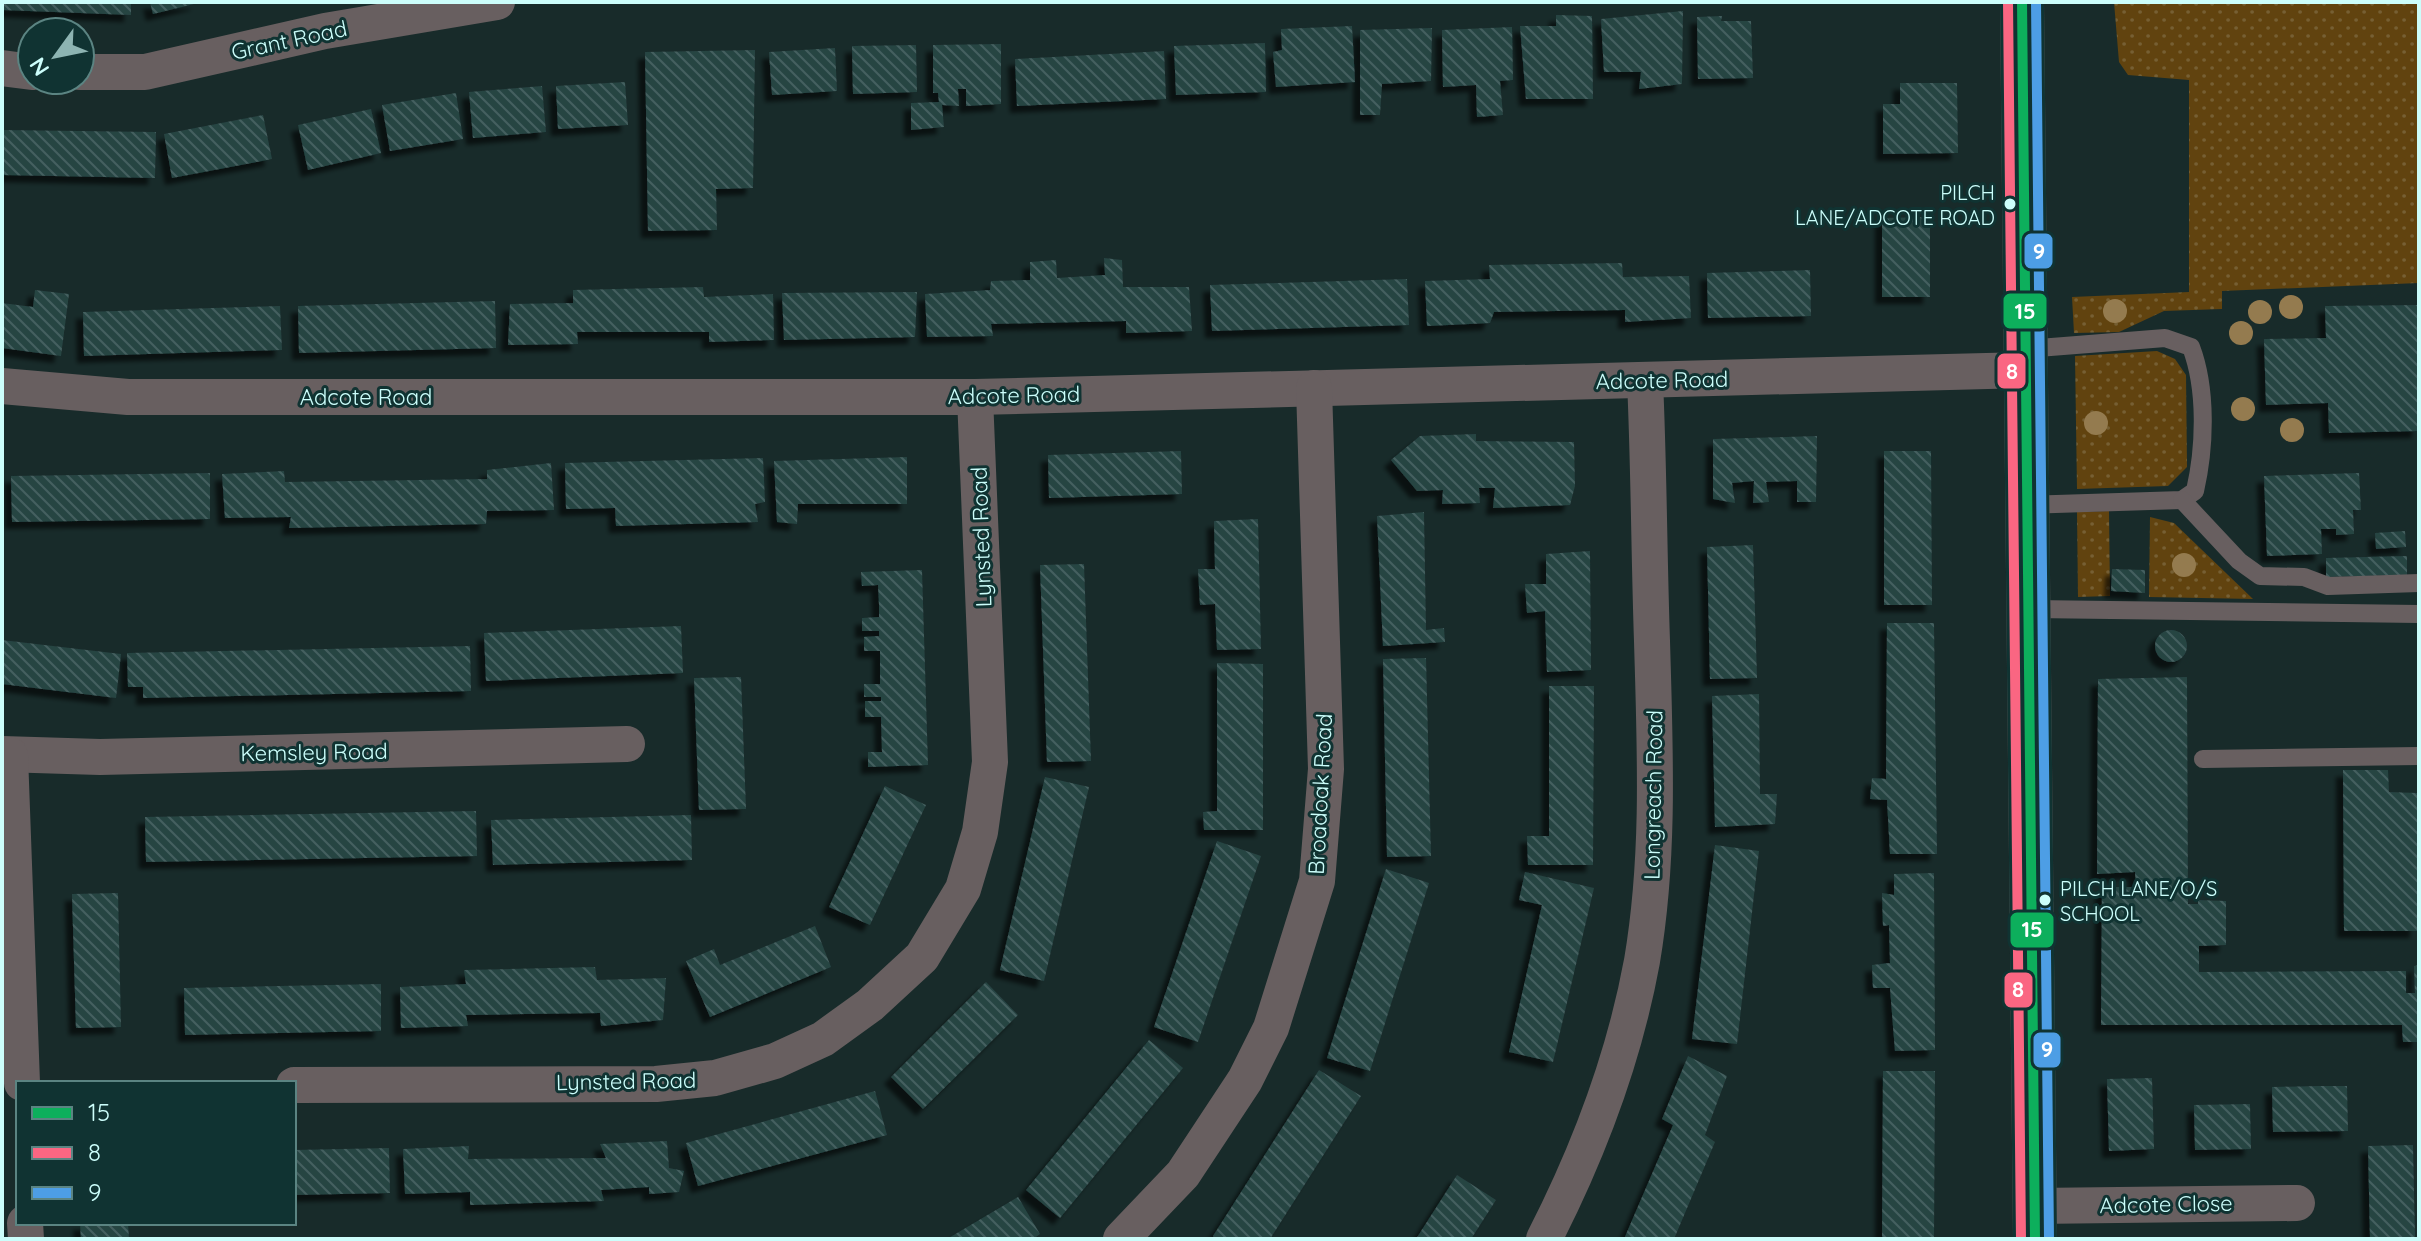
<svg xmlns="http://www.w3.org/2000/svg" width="2421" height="1241" viewBox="0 0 2421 1241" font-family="Quicksand,sans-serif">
<defs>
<pattern id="grass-dots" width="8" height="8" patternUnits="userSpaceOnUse" patternTransform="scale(2)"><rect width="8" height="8" fill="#61430f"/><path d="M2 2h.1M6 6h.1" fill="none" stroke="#765f33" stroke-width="1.8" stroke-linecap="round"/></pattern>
<pattern id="building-back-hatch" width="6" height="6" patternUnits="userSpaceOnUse" patternTransform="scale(2)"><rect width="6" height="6" fill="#274443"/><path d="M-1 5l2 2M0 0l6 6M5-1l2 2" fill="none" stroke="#45605f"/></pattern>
<filter id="shadow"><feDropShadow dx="-7" dy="7" stdDeviation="2" flood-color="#0009"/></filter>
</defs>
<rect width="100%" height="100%" fill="#182b2a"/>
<!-- grass -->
<g fill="url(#grass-dots)">
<path d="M2114,2H2419V283L2222,291V309L2164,311L2119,332L2074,333L2072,297L2189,292V80L2128,75L2119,62Z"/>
<path d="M2157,351L2175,359L2186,375L2187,467L2168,486L2077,489L2075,356Z"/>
<path d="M2109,511L2110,596L2078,597L2077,512Z"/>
<path d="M2150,517L2174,523L2253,599L2149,597Z"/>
</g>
<!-- building -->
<g fill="url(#building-back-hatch)" filter="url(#shadow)">
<path d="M3,2H131V15L3,10Z"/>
<path d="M150,2H198V3L153,14Z"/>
<path d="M1683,11L1682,84L1639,89L1641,72H1604L1601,19Z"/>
<path d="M1556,15L1592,16L1593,99H1526L1520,26H1556Z"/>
<path d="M1722,16L1721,21H1751L1753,78L1698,79L1697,17Z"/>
<path d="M1352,26L1355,82L1276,87L1273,52L1282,50L1281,29Z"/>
<path d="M1512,27L1513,80L1500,81L1503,115L1477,117L1476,85L1443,87L1442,30Z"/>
<path d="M1432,28L1431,81L1382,84L1380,115H1360V30Z"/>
<path d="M1265,43L1266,92L1176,95L1174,46Z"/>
<path d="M1001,44V104L966,106V89H958L959,106L942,105L944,127L911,130V103L939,102L938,93H933V45Z"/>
<path d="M916,45L917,92L853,94L852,46Z"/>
<path d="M835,48L837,91L772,95L769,52Z"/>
<path d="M755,50L753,188L716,189L717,230L648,231L645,52Z"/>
<path d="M1164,51L1166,99L1017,106L1015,59Z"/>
<path d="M625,82L628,125L558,129L556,86Z"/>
<path d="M1900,83H1957L1958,153L1883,154V104H1900Z"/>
<path d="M542,86L546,132L473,138L469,92Z"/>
<path d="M456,93L463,139L390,151L382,105Z"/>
<path d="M371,109L381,153L308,170L298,125Z"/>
<path d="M263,115L272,159L172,178L164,134Z"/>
<path d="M2,130L156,132L155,178L2,175Z"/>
<path d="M1930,217V297H1882V218Z"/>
<path d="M1104,258L1122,260L1123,287H1189L1192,331L1126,333V321L991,324L993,336L927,337L925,294L990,290L991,281L1030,280V262L1056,260L1057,278L1105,275Z"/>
<path d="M1622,263L1623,277L1689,276L1691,318L1625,322V310L1494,312L1490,323L1427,326L1425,281L1490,279L1489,265Z"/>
<path d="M1810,270L1811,316L1708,318L1707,273Z"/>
<path d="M1407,279L1409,325L1212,331L1210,285Z"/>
<path d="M703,287L704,297L773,294L774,340L709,342V332H577L578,344L508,345L510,304L573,303V290Z"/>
<path d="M35,290L69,294L61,356L2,348V303L33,307Z"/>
<path d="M917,292L915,337L784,340L782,293Z"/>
<path d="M495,301L496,348L299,353L298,306Z"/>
<path d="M2419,305V431L2329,433L2328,403L2266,405L2264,339L2326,338L2325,306Z"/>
<path d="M280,306L282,350L84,356L83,312Z"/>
<path d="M1476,434V441L1574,442L1575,486L1570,505L1493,508L1495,488H1479L1480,503L1442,504L1443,490L1417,491L1391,460L1420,436Z"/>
<path d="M1817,436L1816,502H1797V481L1766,482L1769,502L1753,503L1754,481L1732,483L1735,503L1713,499V439Z"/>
<path d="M1181,451L1182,494L1049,498L1048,455Z"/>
<path d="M1884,451H1931L1932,605H1884Z"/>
<path d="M907,457V504H798L797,524L777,522L774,461Z"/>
<path d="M763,458L765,502L755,504L758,522L616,526L615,508L566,509L565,463Z"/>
<path d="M551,463L554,510L487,511L486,524L289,528L291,517L225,518L222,474L284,471L285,482L487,479V470Z"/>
<path d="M210,473V519L12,522L11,476Z"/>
<path d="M2359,473L2361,510H2353L2354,534L2336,535V529H2321L2322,554L2267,556L2264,476Z"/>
<path d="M1424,512L1426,630L1444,628L1445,642L1383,646L1377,516Z"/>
<path d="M1258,519L1261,649L1217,650L1215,604L1200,605L1198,569H1215L1214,521Z"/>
<path d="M2405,531L2406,547L2376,549L2375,533Z"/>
<path d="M1753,545L1757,678L1710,679L1707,547Z"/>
<path d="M1590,551L1591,670L1547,672L1545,611L1527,613L1525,584H1546V554Z"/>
<path d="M2407,556V575L2326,577V558Z"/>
<path d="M1084,564L1091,761L1047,762L1040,565Z"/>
<path d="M2112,569L2145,570V593L2111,591Z"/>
<path d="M922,570L928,765L868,767V752H882L881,717H865V701H881V697H864V684H880V651H864V637L879,636V631H862V618L879,617V604L878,585L862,586L861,572Z"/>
<path d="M1887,623H1934L1937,854H1890L1887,800L1870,799L1872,778L1886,779Z"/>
<path d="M681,626L683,673L486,681L484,633Z"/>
<circle cx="2171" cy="646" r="16"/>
<path d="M2,640L121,654L116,698L2,684Z"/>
<path d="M470,646L471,691L143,698V687H128L127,653Z"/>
<path d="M1426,658L1431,856L1387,857L1383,659Z"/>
<path d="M1217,663L1263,664V830H1204L1203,812L1217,811Z"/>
<path d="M741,677L746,809L699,810L694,678Z"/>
<path d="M2187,677L2188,904H2198V900L2226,901V945L2199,946V972L2406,971V993H2415L2414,966L2419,965V1042H2403L2402,1025H2101L2102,887H2136L2135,872L2097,874L2098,679Z"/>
<path d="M1549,686H1594L1593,865H1528L1527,836H1549Z"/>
<path d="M1759,694L1760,794H1777L1775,824L1715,827L1712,696Z"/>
<path d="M2343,770H2388L2389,792L2417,793V931H2344Z"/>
<path d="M1045,777L1089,787L1044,981L1000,970Z"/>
<path d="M885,786L926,805L870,925L829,907Z"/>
<path d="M476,811L477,856L146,862L145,817Z"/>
<path d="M691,815L692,860L493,865L491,820Z"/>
<path d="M1217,841L1261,856L1198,1042L1154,1027Z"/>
<path d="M1715,845L1759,851L1737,1044L1692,1039Z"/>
<path d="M1386,869L1429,883L1370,1071L1327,1058Z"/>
<path d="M1525,872L1594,888L1553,1062L1509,1052L1542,905L1519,900Z"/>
<path d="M1934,873L1935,1050L1895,1051L1890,988H1873L1872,965L1890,963L1889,925L1883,926L1882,893L1894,895V874Z"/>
<path d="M118,893L121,1027L76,1028L72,894Z"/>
<path d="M815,926L831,967L710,1017L686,961L714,949L720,965Z"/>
<path d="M595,967L597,980L666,978L663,1020L601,1026L600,1013L466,1015L468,1026L401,1028L400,987L466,984L464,970Z"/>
<path d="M986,982L1018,1015L923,1109L891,1077Z"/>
<path d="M381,984V1031L185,1035L184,988Z"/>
<path d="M1149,1040L1183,1068L1060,1218L1026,1190Z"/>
<path d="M1688,1056L1727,1076L1705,1135L1715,1142L1674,1239H1624L1673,1125L1662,1119Z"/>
<path d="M1319,1070L1361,1096L1270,1239H1217L1213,1236Z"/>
<path d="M1883,1071H1935L1934,1239H1882Z"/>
<path d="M2152,1078L2154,1149L2109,1151L2107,1079Z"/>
<path d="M2319,1086H2347L2348,1131L2273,1132L2272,1087Z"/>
<path d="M875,1091L887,1135L698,1186L686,1143Z"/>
<path d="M2250,1104L2251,1149L2195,1150L2194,1105Z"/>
<path d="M667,1141L669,1168L684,1171L679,1192L649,1194V1187L601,1190L604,1201L470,1205V1192L405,1194L403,1149L469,1146L468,1159L606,1158L600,1144Z"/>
<path d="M2413,1145L2415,1239H2370L2368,1146Z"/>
<path d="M389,1148L390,1193L294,1195V1150Z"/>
<path d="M1457,1175L1496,1200L1471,1239H1416Z"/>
<path d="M1018,1197L1040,1234L1033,1239H947Z"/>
<path d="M80,1223H128L129,1239H81Z"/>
</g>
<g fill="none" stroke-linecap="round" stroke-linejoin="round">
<!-- lane -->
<g stroke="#685f60" stroke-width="18">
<path d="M2026,349L2165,338L2191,347C2207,389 2205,447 2195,491L2182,500L2027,505"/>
<path d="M2182,500L2239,561L2260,576L2304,577L2328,586L2419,583"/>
<path d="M2028,609L2419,614"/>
<path d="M2203,759L2419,756"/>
</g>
<!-- street -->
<g stroke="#685f60" stroke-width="36">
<path d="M2,68L32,72"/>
<path d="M80,72H145L325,31L497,2"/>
<path d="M2,386L128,397H975L2026,370"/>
<path d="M2,754L100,757L627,744"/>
<path d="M10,755L22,1083"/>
<path d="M294,1085L656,1084L715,1078L775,1061L823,1039L870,1005L922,957L963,889L980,832L990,762L975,397"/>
<path d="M2034,1206L2297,1203"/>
<path d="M25,1223L26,1239"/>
<path d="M1121,1239L1183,1174L1245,1080L1271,1028L1317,881L1326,769L1314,388"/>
<path d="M1544,1239C1589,1151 1624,1059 1642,961C1660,855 1655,748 1652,641C1649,555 1649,468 1645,381"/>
</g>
<!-- secondary -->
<path stroke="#686161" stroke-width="44" d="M2022,2L2035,1239"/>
<defs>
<path id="bus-1" d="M2022,2L2035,1239"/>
<path id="bus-2" d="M2008,2L2021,1239"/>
<path id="bus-3" d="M2036,2L2049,1239"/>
</defs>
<!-- bus-1 casing -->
<use href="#bus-1" stroke="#103332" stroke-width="16"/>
<!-- bus-2 casing -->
<use href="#bus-2" stroke="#103332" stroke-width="16"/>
<!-- bus-3 casing -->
<use href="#bus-3" stroke="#103332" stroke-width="16"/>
<!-- bus-1 -->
<use href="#bus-1" stroke="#0daf5c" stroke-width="10"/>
<!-- bus-2 -->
<use href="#bus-2" stroke="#fa6682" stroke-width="10"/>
<!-- bus-3 -->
<use href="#bus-3" stroke="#4d9ee5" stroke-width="10"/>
</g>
<!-- trees -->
<g fill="#947b4f">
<circle cx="2291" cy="307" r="12"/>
<circle cx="2115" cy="311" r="12"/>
<circle cx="2260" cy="312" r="12"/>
<circle cx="2241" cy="333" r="12"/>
<circle cx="2243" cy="409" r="12"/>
<circle cx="2096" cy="423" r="12"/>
<circle cx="2292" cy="430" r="12"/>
<circle cx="2184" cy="565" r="12"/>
</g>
<!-- markers -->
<g fill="#ccfefb" stroke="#103332" stroke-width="3">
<circle cx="2010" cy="204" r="7"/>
<circle cx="2045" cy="900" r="7"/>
</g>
<g text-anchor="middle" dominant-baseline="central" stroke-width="6" stroke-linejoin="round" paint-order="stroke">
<!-- bus labels -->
<g font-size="20" fill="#ccfefb" stroke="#103332" text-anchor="end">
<text x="1995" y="192">PILCH<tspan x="1995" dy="25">LANE/ADCOTE ROAD</tspan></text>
<text x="2060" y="888" text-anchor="start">PILCH LANE/O/S<tspan x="2060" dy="25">SCHOOL</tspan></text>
</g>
<!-- street labels -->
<g font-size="22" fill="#ccfefb" stroke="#103332">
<text transform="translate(289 40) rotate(-12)">Grant Road</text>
<text transform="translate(1662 380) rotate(-1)">Adcote Road</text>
<text transform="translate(1014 395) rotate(-1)">Adcote Road</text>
<text x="366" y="397">Adcote Road</text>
<text transform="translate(981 537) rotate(-92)">Lynsted Road</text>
<text transform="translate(314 752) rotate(-1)">Kemsley Road</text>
<text transform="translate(1320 794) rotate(-87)">Broadoak Road</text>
<text transform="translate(1653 795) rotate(-89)">Longreach Road</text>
<text transform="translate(626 1081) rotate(-1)">Lynsted Road</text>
<text transform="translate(2166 1204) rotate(-1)">Adcote Close</text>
</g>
</g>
<g stroke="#103332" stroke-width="3">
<rect x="2023" y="232" width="31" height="38" rx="8" fill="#4d9ee5"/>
<rect x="2002" y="292" width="46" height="38" rx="8" fill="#0daf5c"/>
<rect x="1996" y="352" width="31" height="38" rx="8" fill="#fa6682"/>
<rect x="2009" y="911" width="46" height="38" rx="8" fill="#0daf5c"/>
<rect x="2003" y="971" width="31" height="38" rx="8" fill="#fa6682"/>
<rect x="2032" y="1031" width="30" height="38" rx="8" fill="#4d9ee5"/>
</g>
<g font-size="22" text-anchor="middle" font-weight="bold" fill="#fff">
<text x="2039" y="259">9</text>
<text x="2025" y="319">15</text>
<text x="2012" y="379">8</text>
<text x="2032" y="937">15</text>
<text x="2018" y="997">8</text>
<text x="2047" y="1057">9</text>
</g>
<!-- border -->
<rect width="2421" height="1241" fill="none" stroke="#ccfefb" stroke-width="8"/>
<!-- legend -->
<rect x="16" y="1081" width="280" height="144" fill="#103332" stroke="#5b8482" stroke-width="2"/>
<rect x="32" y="1107" width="40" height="12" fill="#0daf5c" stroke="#5b8482" stroke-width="2"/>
<text x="88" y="1121" font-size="24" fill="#ccfefb">15</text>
<rect x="32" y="1147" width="40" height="12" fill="#fa6682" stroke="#5b8482" stroke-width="2"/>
<text x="88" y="1161" font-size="24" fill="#ccfefb">8</text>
<rect x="32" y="1187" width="40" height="12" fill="#4d9ee5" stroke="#5b8482" stroke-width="2"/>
<text x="88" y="1201" font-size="24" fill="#ccfefb">9</text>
<!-- north arrow -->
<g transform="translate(56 56) rotate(237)"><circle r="38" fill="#103332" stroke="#5b8482" stroke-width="2"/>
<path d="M0-6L14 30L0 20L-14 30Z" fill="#8db4b2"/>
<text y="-12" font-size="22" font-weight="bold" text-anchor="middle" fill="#ccfefb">N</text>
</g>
</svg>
